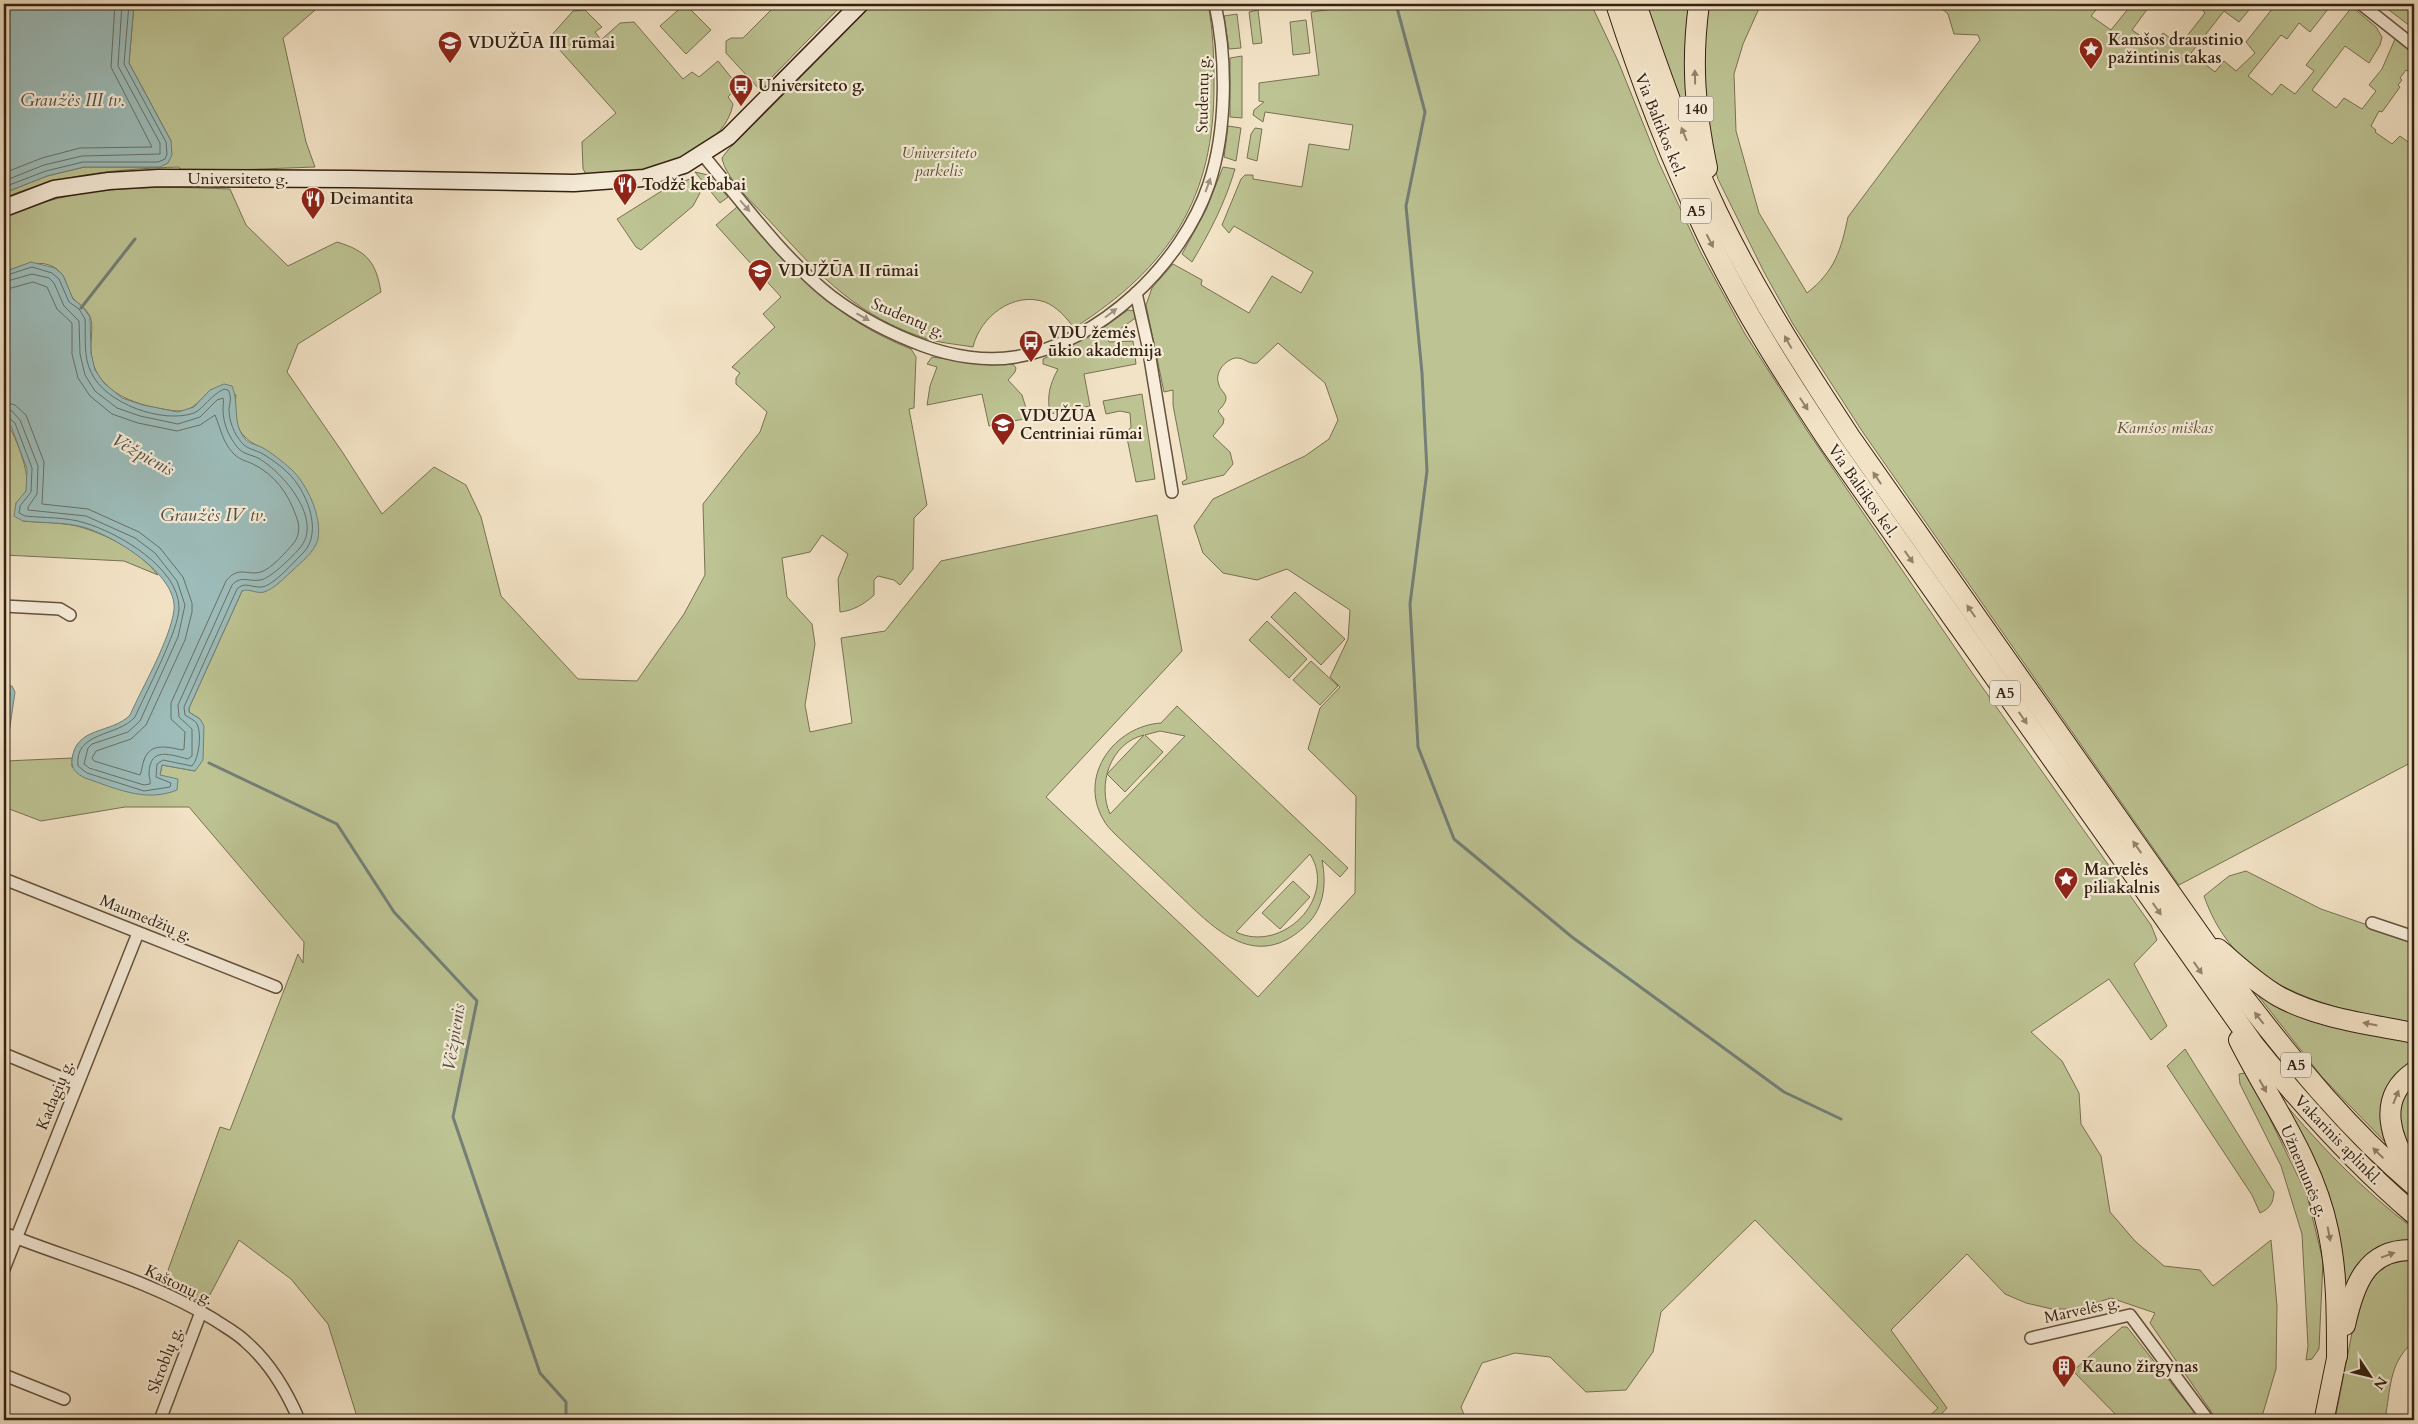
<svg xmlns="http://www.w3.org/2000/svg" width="2418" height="1424" viewBox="0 0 2418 1424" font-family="Cardo,serif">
<rect width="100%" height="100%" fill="#f3e3c6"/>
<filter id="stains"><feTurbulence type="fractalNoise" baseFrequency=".004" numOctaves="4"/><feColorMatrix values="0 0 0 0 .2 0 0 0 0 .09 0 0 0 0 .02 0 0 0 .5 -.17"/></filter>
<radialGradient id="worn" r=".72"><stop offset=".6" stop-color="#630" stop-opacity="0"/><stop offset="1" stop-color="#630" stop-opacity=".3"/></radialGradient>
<!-- green -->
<g fill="#bdc393" stroke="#787252" fill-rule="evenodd">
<path d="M134,4H322L283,38L306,142L315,167L181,172L179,167C118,169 60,174 4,198V193L47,176L84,167H160L171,141L129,63Z"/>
<path d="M685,4L711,30L686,54L660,26Z"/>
<path d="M777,4H843L770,79L772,82L761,91L726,53V41L731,38H743Z"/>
<path d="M873,4H1208C1213,29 1214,57 1214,83C1215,199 1169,267 1074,328C1066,317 1057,307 1045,302C1013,291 980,317 973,347C956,344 937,343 921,337C848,311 815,269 764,215C751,201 725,177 722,158L728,150Z"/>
<path d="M1349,4H1591L1618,61L1659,163L1701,253L1745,334L1808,432L1973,674L2151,925L2157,940L2134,964L2167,1026L2151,1040L2109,979L2031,1032L2062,1061L2079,1093L2081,1124L2101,1156L2110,1212L2135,1241L2164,1266L2200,1270L2213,1286L2271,1240L2277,1306L2276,1369L2261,1420H2217L2150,1323L2155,1313L2111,1298L2076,1309H2052L2026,1303L2005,1294L1967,1254L1891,1330L1947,1408L1936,1420H1925L1938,1408L1755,1220L1661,1312L1653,1352L1626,1390L1586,1392L1550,1357L1515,1353L1482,1363L1461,1407L1466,1420H358L328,1324L291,1279L239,1240L205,1304L163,1284L220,1127L230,1130L298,954L303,963L304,942L189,807H125L41,821L4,807V768L6,761L72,758V767L160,775L162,765L195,771L200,719L189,712V708L242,591L245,589L263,592L279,583L264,449C237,437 233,424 236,395L210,390C190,412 187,414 157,408C126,402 93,387 91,351C90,341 94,326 90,317C87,308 77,304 72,297C68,291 67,282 63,276C49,255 23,265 4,272V217C75,184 153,186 230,189L246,225L288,266L337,242C367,251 376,262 381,292L298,344L287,372L343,453L382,514L434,467L466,485L481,517L501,596L578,679L637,681L684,614L705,575L703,504L760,432L767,412L736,384V378L740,373L732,367L775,327L763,314L781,297L716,225L737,207C793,270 830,317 911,349L916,357L914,408L909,409L927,505L914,518L913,569L900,585L894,580L878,576L874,580V595C865,604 852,611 840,612L838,579L848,554L822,535L810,552L782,558L787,597L812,624L815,644L805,705L810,732L852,723L841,638L885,631L941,561L1157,515L1182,651L1046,797L1258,997L1355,893L1356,796L1308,749L1320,708L1340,687L1330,677L1348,639L1350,610L1287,569L1257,580L1223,573L1203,553L1194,526L1213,499L1305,456L1329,439L1338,420L1325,383L1278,343L1257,363C1249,365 1244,357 1235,358C1224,361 1214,373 1219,385C1220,390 1226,393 1226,398C1226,403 1221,408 1218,411L1224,419L1223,424L1213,436L1230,452L1233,464L1224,475L1183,485L1182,482L1187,479L1173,405V390L1164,392L1146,305L1152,288L1173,264L1202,280L1201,285L1249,313L1272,276L1301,293L1313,272L1234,226L1229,233L1222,225L1241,179L1245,175H1253V179L1302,187L1309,144L1349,150L1353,125L1265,112L1263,122L1253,115L1254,110L1264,102L1259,101V83L1319,75L1311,12L1349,7Z"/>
<path d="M1646,4H1692V133L1664,61Z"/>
<path d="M1706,4H1761L1743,44L1734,74L1736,131L1759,213L1807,293C1835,271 1841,250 1848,217L1980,40L1978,35L1954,34L1948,14L1936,4H2101L2091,16L2111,30L2132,4H2151L2132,30L2154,45L2163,33L2180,45L2205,13L2201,8L2205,4H2254L2239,22L2224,11L2191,53L2215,72L2224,61L2236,71L2255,53L2246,42L2276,4H2332L2310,32L2299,23L2287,39L2281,35L2248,76L2272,95L2281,84L2295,94L2314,71L2306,65L2352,7L2376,27L2382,37L2380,45L2369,63L2345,46L2312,90L2336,108L2344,98L2362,109L2376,91L2369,85L2382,69L2395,39L2414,53V67L2412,66L2408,71L2406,70L2400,78L2402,80L2398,85L2400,87L2382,112L2379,111L2371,126L2376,130L2375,132L2392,144L2400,136L2414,146V761L2179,885L1862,431L1793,324L1764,272L1718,179L1708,144L1701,110Z"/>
<path d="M2381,4H2414V29Z"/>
<path d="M585,10L602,27L595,32L601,40L620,23L634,22L683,79L692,72L699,77L718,61L738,86L728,97L733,104C726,144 672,166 636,173C620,175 602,174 586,174L583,169L582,142L616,113L549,38L573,11Z"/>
<path d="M1258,10L1262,43L1253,44L1249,12Z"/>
<path d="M1237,14L1241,48L1229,49L1224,16Z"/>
<path d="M1306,20L1310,53L1293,55L1290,22Z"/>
<path d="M1242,56V118L1230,117V58Z"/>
<path d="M1228,126L1241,128L1236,161L1224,157Z"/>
<path d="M1255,128L1262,129L1257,161L1247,158L1251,134Z"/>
<path d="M1223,167L1235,169C1225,203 1210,232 1192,262L1182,254L1206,210Z"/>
<path d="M695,172L708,175L728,197L720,203Z"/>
<path d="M690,179L700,193L693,206L641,250L636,247L617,219L668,187Z"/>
<path d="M1128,310L1134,311L1137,317L1107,338L1109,342L1133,341L1136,364L1084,374L1090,406L1050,414C1047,396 1049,386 1058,369L1043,364V359L1093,335Z"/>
<path d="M932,357L990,365L1013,364L1016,368L1015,372L1008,380L1022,395L1029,418L989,426L982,394L927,405L930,386L937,367L927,364Z"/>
<path d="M1142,394L1155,479L1136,482L1126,433L1131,427L1130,413L1120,411L1106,414L1103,401Z"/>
<path d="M4,419C14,430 32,476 26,491C24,495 19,500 16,503L23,521C42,523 66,522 84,528C112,537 140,552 158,575L124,561L4,555Z"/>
<path d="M1295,592L1345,639L1321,665L1271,617Z"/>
<path d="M1267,621L1307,659L1289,678L1249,640Z"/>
<path d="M1311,661L1338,686L1320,705L1293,680Z"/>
<path d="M1177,706L1348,868L1340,877L1322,860C1327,886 1324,911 1302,929C1252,972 1211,925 1176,892C1156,873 1135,853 1115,834C1111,830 1106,825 1103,819C1078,775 1115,726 1161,723ZM1160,731L1185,736L1110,814C1097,785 1110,743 1144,735L1107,774L1125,792L1163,752L1145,735ZM1310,854C1338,898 1282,954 1236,932Z"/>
<path d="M2246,871L2321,909L2414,941V1025C2328,1007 2237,991 2204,896L2229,876Z"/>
<path d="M1293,881L1310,897L1280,929L1262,913Z"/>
<path d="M2249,984L2414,1038V1065L2387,1144L2322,1077Z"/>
<path d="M2185,1049L2274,1192C2273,1204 2270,1208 2260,1213L2252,1195L2167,1066Z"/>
<path d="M2245,1073L2251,1080L2307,1195L2323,1261L2319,1349L2312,1359L2306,1360L2308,1346L2302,1234L2281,1166L2240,1084L2239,1074Z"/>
<path d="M2414,1079V1163L2406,1151L2398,1109Z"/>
<path d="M2272,1088C2314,1140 2361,1189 2414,1229V1243L2347,1295L2342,1292Z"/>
<path d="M2414,1256V1341C2390,1362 2391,1384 2386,1413L2390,1420H2335L2359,1297L2381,1263Z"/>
<path d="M2122,1327H2127L2194,1412L2184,1420H2121L2073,1371Z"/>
</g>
<!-- water -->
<g fill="#9dbdbb" stroke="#737f77">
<path d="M4,4H134L129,63L171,141L172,155L168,163L160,167H84L47,176L4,193Z"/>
<path d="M31,262L55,268L63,275L73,299L82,306L90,317L91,353L95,370L104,383L122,398L143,405L178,412L194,407L210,390L224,384L232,386C240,404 231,423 246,440C250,444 258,445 263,448C272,453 283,462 291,469C307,484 322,516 318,539C315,552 301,562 292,571C284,578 274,589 264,592C256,594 249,588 242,591L189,708V712L200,719L204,726L203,760L195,771L162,765L160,775L178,779L177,790C145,803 115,788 85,778C77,774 71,769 72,760C75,726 112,734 130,715C143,686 170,640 174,610C178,574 112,535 83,527C64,522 42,523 23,521L14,516L16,503L26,491L27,469L11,426L4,419V272Z"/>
<path d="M4,686H12L15,692L4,768Z"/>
</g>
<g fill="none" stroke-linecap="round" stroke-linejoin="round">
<!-- shore -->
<g stroke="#687066" stroke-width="1">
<path d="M4,173L42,158L80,148L152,147L111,67L115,4"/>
<path d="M4,181L44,165L82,156L160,154V143L118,66L122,4"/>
<path d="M4,187L46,171L83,162H158L165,159L167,154L166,142L124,64L129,4"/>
<path d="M4,276L32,267L52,273L59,279L69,302L79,309L85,319C86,336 83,356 91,372C105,404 163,424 194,413C203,409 211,395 224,389L228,390C232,397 230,401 229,409C229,421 234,434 242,443C247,449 256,450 263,454C271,459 280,465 287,472C306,489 324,532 303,553C294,562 274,585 262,587C252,588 245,581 237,589L184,707L185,715C189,718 195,720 197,724C202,733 199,759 192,766L163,760L157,764L156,777L171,783L170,787L144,791L87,773L78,766C74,731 118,737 135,717C145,694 179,630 179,608C179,568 119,533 85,523C67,517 44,518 25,516L19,513L20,506L31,492L32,468L15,423L8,417L4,416"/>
<path d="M4,282L32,274L49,278L54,283L64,306L79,321L80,354L85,375L95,391L117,408L140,416L178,424L200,417L217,400L223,398C224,402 223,405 223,409C223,424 229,437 238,448C243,454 252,455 258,458C283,472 325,521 299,549C292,557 270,579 260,580C249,582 241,575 232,585L178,705L179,717L192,729V756L188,759C171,755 150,746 149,773C149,779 151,780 150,784L144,785L89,768L84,764L88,748L92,744L128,732L140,721L178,637L185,605L177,581L155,553L135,538L86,516L28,510V507L37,494L38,466L20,420L12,411L4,410"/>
<path d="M4,290L33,282L47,287L57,309L72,323V354L78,378L90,396L112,414L138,423L177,431L200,425L215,415C221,429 222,441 233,453C238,459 246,461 253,464C275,475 288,493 296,516C300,525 300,536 293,544C285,553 272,568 261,572C247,576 239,565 226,581L171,703V719L185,732L184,749L182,750C168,747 150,742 144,760C142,765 142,771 140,775L94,761L92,758L96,751L131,739L146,725L185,640L192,612V603L183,577L160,548L139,532L88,509L42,504L44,462L26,415L15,405L4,402"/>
<path d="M4,690L10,693L4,739"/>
</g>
<!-- stream -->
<g stroke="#737f77" stroke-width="3">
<path d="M1396,4L1425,112L1406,206L1422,373L1427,471L1410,604L1418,747L1454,839L1572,937L1784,1092L1841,1119"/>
<path d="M81,308L135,239"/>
<path d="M209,763L337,824L394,912L477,1001L453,1117L540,1373L566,1402V1420"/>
</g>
<defs>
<g id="minor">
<path d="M2361,4L2414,46"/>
<path d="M703,155C740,200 786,261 831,296C859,317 891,334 924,346C951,356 986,362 1015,357C1100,343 1182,264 1209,184C1227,130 1227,59 1215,4"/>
<path d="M1136,293L1148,346L1172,492"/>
<path d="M4,606L60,609L70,615"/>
<path d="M4,879L276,987"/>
<path d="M2372,923L2414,937"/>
<path d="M4,1054L77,1084"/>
<path d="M4,1233C74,1261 150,1280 215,1320C225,1327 237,1333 246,1342C269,1362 287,1392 299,1420"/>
<path d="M4,1269L138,933"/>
<path d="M2031,1338L2130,1315L2208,1420"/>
<path d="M4,1375L64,1399"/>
<path d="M160,1420L201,1312"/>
</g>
<path id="secondary" d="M4,208L54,189L109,181L159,178L351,179L574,183L644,178L684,165L728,137L860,4"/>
<path id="primary" d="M2324,1420L2337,1356"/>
<g id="trunk">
<path d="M1616,4C1641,82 1671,159 1706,233C1741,307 1786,377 1831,445L2254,1045C2303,1106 2354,1163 2414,1214"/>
<path d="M1636,4C1660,74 1685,145 1717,212C1755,291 1802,364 1850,437L2245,999C2297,1066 2349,1130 2414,1185"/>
<path d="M1699,4C1691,62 1695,111 1707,168"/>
<path d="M2218,949C2237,965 2256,983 2278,996C2320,1019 2369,1024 2414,1033"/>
<path d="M2239,1040C2270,1102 2314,1161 2328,1230C2337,1271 2337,1314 2337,1356"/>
<path d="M2414,1072C2375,1099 2391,1142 2414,1173"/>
<path d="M2345,1325C2354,1285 2366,1248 2414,1250"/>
</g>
</defs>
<!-- minor casing -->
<use href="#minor" stroke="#64523e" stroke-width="14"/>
<!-- secondary casing -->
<use href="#secondary" stroke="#342211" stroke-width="19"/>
<!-- primary casing -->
<use href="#primary" stroke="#342211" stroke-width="21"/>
<!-- trunk casing -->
<use href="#trunk" stroke="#342211" stroke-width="22"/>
<!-- minor -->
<use href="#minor" stroke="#f7edda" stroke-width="11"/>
<!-- secondary -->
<use href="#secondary" stroke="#f7edda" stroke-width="16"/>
<!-- primary -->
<use href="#primary" stroke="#f3e3c6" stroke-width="19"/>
<!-- trunk -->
<use href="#trunk" stroke="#f3e3c6" stroke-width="20"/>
</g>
<!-- one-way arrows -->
<defs><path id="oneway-solid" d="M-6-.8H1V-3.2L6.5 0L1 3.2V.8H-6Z" transform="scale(1.25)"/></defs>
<g fill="#94826c">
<use href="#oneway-solid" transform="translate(1695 77) rotate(-91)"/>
<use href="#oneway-solid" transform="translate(1684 134) rotate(-112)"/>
<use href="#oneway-solid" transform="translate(1710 241) rotate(63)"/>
<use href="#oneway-solid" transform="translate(1788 342) rotate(-119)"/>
<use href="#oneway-solid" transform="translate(1804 404) rotate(57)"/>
<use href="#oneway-solid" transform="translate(1877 478) rotate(-124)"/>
<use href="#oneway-solid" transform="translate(1909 557) rotate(55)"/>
<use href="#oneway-solid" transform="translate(1971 611) rotate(-125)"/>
<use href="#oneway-solid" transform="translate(2023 718) rotate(55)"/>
<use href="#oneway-solid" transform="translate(2137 847) rotate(-125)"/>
<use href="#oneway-solid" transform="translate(2157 909) rotate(55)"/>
<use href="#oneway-solid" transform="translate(2198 968) rotate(55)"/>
<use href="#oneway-solid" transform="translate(2259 1018) rotate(-128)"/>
<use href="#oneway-solid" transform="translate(2370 1024) rotate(-169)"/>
<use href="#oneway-solid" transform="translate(2263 1086) rotate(61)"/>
<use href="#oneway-solid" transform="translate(2396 1097) rotate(-68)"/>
<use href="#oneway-solid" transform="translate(2378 1153) rotate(-136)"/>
<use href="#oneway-solid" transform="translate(2329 1234) rotate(79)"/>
<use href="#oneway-solid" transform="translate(2388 1255) rotate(-20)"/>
</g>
<g fill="#9f9280">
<use href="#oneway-solid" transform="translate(1208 185) rotate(-70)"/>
<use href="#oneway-solid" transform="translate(745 206) rotate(49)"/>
<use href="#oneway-solid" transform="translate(1111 313) rotate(-37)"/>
<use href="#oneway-solid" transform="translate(863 317) rotate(29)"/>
</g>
<!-- icons -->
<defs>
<symbol id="university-pin" viewBox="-11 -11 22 30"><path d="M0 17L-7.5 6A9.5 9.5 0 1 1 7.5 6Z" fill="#8f2418" stroke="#f7edda"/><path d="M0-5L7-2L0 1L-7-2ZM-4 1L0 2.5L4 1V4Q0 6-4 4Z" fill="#fff"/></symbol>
<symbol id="sight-pin" viewBox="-11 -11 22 30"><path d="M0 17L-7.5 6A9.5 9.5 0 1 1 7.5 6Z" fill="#8f2418" stroke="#f7edda"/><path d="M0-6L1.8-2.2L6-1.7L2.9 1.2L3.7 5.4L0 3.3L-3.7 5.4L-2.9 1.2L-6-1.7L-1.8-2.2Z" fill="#fff"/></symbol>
<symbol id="bus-pin" viewBox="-11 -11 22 30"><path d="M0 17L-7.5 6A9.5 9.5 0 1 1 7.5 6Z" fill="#8f2418" stroke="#f7edda"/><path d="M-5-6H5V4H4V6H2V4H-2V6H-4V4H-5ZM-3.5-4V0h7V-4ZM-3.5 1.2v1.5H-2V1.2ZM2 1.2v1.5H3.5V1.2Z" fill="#fff"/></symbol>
<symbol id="restaurant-pin" viewBox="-11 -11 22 30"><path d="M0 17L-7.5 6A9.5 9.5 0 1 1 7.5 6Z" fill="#8f2418" stroke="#f7edda"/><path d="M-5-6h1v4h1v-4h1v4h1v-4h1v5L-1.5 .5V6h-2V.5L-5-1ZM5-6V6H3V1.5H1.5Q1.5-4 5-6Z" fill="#fff"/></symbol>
<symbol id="building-pin" viewBox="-11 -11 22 30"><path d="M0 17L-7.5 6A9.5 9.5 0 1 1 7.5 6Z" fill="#8f2418" stroke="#f7edda"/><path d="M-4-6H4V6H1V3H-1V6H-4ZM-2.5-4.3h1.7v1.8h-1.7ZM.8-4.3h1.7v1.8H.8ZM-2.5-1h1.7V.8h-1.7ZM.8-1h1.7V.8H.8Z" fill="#fff"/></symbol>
</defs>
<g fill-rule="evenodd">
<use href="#university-pin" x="436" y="29" width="28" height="38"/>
<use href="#sight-pin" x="2077" y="35" width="28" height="38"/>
<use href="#bus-pin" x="727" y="72" width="28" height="38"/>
<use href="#restaurant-pin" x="611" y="171" width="28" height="38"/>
<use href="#restaurant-pin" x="299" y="185" width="28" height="38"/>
<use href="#university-pin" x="746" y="257" width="28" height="38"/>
<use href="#bus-pin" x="1017" y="328" width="28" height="38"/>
<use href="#university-pin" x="989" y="411" width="28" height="38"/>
<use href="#sight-pin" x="2052" y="865" width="28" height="38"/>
<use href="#building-pin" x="2050" y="1353" width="28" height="38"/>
</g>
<g text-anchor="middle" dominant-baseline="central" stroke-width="4.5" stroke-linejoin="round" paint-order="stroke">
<!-- shield labels -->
<g fill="#f7edda" stroke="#6e5f4d" stroke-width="1">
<rect x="1678.5" y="96.5" width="35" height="25" rx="4"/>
<rect x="1681" y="198.5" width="30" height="25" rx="4"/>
<rect x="1990" y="680.5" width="30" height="25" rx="4"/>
<rect x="2281" y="1052.5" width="30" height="25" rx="4"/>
</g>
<g font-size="15" font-weight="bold" fill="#342211">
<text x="1696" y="109">140</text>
<text x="1696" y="211">A5</text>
<text x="2005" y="693">A5</text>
<text x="2296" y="1065">A5</text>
</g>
<!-- poi labels -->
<g font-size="16" font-weight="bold" fill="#342211" stroke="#f7edda" text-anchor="start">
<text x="2108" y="40">Kamšos draustinio<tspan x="2108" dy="18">pažintinis takas</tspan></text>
<text x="468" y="43">VDUŽŪA III rūmai</text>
<text x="758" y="86">Universiteto g.</text>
<text x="642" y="185">Todžė kebabai</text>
<text x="330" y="199">Deimantita</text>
<text x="778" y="271">VDUŽŪA II rūmai</text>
<text x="1048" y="333">VDU žemės<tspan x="1048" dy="18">ūkio akademija</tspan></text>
<text x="1020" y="416">VDUŽŪA<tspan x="1020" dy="18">Centriniai rūmai</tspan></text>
<text x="2084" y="870">Marvelės<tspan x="2084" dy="18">piliakalnis</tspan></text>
<text x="2082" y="1367">Kauno žirgynas</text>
</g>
<!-- street labels -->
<g font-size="16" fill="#342211" stroke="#f7edda">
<text transform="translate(1203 94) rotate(-89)">Studentų g.</text>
<text transform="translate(1660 125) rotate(68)">Via Baltikos kel.</text>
<text x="238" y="179">Universiteto g.</text>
<text transform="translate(908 318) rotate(23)">Studentų g.</text>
<text transform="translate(1863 491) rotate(55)">Via Baltikos kel.</text>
<text transform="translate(146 918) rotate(22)">Maumedžių g.</text>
<text transform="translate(55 1095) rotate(-68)">Kadagių g.</text>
<text transform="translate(2338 1140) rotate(46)">Vakarinis aplinkl.</text>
<text transform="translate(2304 1171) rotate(67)">Užnemunės g.</text>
<text transform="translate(179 1285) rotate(25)">Kaštonų g.</text>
<text transform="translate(2082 1310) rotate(-12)">Marvelės g.</text>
<text transform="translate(165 1360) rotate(-69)">Skroblų g.</text>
</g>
<!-- park labels -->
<g font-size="16" font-style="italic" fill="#5d5238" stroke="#f7edda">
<text x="939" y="153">Universiteto<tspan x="939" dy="18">parkelis</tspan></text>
<text x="2165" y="428">Kamšos miškas</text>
</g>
<!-- water labels -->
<g font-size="18" font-style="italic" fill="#545044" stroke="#f7edda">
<text x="72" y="100">Graužės III tv.</text>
<text transform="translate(143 455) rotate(29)">Vėžpienis</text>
<text x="213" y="515">Graužės IV tv.</text>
<text transform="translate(454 1037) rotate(-81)">Vėžpienis</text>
</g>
</g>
<!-- margin -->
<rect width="2418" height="1424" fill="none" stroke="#f3e3c6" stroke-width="20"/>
<rect x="5" y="5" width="2408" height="1414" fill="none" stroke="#342211" stroke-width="2.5"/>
<rect x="10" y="10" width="2398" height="1404" fill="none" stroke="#342211"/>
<!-- north arrow -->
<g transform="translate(2370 1376) rotate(125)" stroke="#f7edda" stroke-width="4" paint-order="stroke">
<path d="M0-4L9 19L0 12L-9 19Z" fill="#342211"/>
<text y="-8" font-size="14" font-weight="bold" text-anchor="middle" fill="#342211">N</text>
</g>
<rect width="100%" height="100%" filter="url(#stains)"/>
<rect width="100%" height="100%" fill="url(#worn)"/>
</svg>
